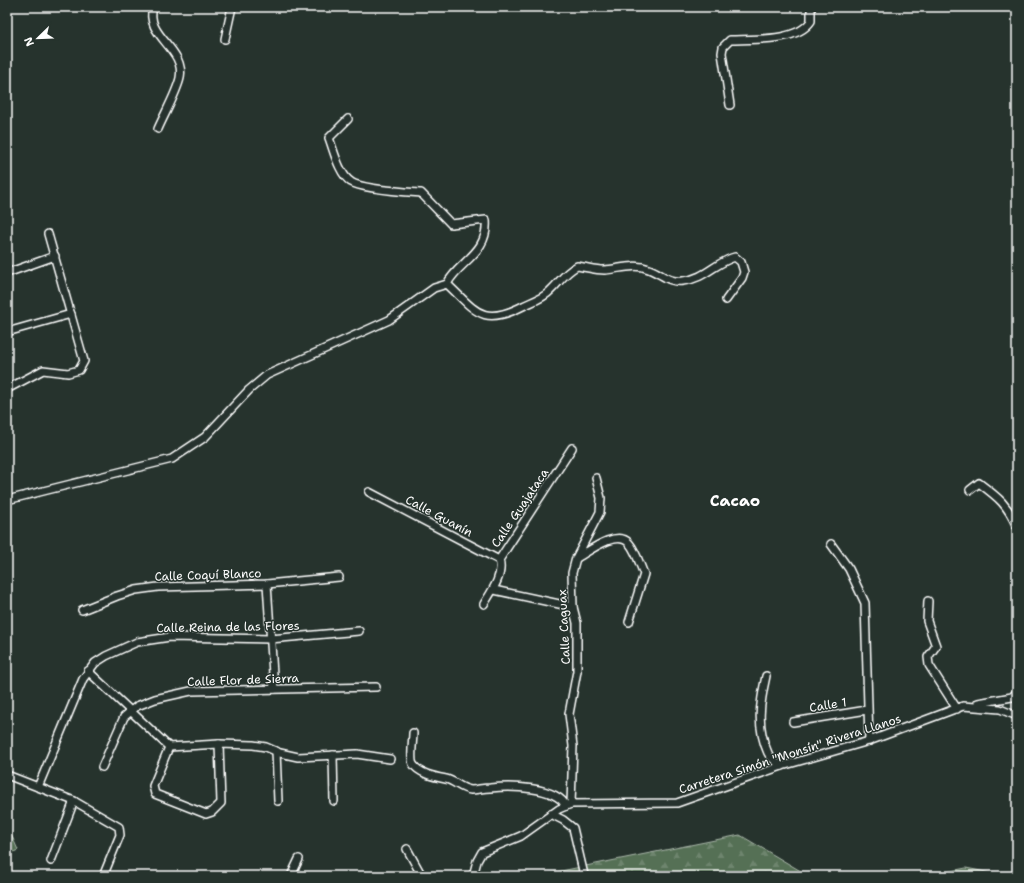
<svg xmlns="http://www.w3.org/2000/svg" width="1024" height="883" viewBox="0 0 1024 883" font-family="'Shantell Sans',sans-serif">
<defs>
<pattern id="forest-firs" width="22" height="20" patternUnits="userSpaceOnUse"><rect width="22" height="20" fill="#556f55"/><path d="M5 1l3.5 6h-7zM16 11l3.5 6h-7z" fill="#6e856e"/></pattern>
</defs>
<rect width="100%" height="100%" fill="#26332d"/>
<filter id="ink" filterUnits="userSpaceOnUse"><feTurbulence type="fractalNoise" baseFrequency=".025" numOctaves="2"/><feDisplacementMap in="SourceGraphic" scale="8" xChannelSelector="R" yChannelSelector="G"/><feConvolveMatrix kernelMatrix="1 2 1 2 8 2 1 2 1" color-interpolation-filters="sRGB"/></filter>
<g filter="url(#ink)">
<!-- forest -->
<g fill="url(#forest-firs)" stroke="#aab7aa">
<path d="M740,835L809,876H541V875Z"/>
<path d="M966,868L1006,876H925Z"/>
</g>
<!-- pitch -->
<path fill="#556f55" stroke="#aab7aa" d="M7,825L18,850L7,855Z"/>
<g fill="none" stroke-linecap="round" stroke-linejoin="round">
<defs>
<g id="minor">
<path d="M153,7C144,36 186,48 180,78C177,92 164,115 158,129"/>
<path d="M225,39L232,7"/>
<path d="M730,105L722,53L723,47L730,40C754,39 797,42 811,21V7"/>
<path d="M7,273L55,256"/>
<path d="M447,284C476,311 482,327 523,306C531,302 544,298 550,291C561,281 563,274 577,266C586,267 595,270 604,270C620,269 634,263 649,269C662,274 669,283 683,281C705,279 716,262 735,257L741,262L744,272L742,278L726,300"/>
<path d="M7,332L71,314"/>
<path d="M7,389L43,370L68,373L79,370L84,361L48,234"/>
<path d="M970,490L979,483C999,498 1007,504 1017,527"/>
<path d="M369,492L499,560"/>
<path d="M7,500L172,459L205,437L249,390L267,375L389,320L434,288L447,284C459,261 489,253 486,220L451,224L421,193C407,192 361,189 351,182C339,174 334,151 329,138L348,119"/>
<path d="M831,544L849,569L865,603L869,741"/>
<path d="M577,558C589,551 617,529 629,543C636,551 640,565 644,574L629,622"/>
<path d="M267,584L274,689"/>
<path d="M494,590L573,607"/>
<path d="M928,601L927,621L936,646L928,657L929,665L957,709"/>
<path d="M484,604C492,591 504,574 499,560L572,448"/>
<path d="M82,610L117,596L136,590L158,587L267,584L339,577"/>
<path d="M88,671L169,747L219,744L253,745L266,747L280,753L298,757L357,754L390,759"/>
<path d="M766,676C760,703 756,726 768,753C770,758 777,762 782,766"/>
<path d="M978,703L1012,697L1017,692"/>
<path d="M793,722L867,710"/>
<path d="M413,733C413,740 410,759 413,764C419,774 436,777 446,779C455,781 461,789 471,790C477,790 483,788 490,788C510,786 556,786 566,806"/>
<path d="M169,747L153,786L155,794L206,814L212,812L221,803L219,744"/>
<path d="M276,751L278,801"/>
<path d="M333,755L334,801"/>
<path d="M102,767L124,717L137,706L155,699L191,691L376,687"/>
<path d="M7,775L74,801L119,827L120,835L104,874"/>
<path d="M38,787L83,679L95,663L106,656L137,642L170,637L270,639L359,631"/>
<path d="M571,804L573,746L569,714L577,671V623L573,607L572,573L576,558L600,512L601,498L596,478"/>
<path d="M551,814L563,820L573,828L584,875"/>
<path d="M407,849L422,876"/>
<path d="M51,861L74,801"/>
<path d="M291,876L299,859"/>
<path d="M473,876L477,861L482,852L521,836L559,809L571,804L677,803L782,766L869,741L963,706L1000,709L1017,716"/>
</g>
</defs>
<!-- minor casing -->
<use href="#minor" stroke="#fff" stroke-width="10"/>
<!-- minor -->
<use href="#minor" stroke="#26332d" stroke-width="7"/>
</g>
</g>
<g text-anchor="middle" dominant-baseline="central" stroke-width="3" stroke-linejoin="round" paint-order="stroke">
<!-- street labels -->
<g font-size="12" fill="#fff" stroke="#26332d">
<text transform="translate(520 508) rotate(-56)">Calle Guajataca</text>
<text transform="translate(439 516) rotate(28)">Calle Guanín</text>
<text transform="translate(208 575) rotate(-2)">Calle Coquí Blanco</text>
<text transform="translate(228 627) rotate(-1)">Calle Reina de las Flores</text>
<text transform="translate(564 627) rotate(-93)">Calle Caguax</text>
<text transform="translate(243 680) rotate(-2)">Calle Flor de Sierra</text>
<text transform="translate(828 705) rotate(-9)">Calle 1</text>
<text transform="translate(790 754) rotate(-18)">Carretera Simón "Monsín" Rivera Llanos</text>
</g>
<!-- district labels -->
<g font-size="16" font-weight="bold" fill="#fff" stroke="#26332d">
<text x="735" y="500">Cacao</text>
</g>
</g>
<!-- margin -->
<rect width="1024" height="883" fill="none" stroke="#26332d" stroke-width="24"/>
<rect x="12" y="12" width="1000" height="859" fill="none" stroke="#fff" stroke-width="1.5" filter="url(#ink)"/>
<!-- north arrow -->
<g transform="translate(38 38) rotate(247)" stroke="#26332d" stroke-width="3" paint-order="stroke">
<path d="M0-3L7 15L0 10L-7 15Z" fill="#ffffff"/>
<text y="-6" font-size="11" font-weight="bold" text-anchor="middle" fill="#ffffff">N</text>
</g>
</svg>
